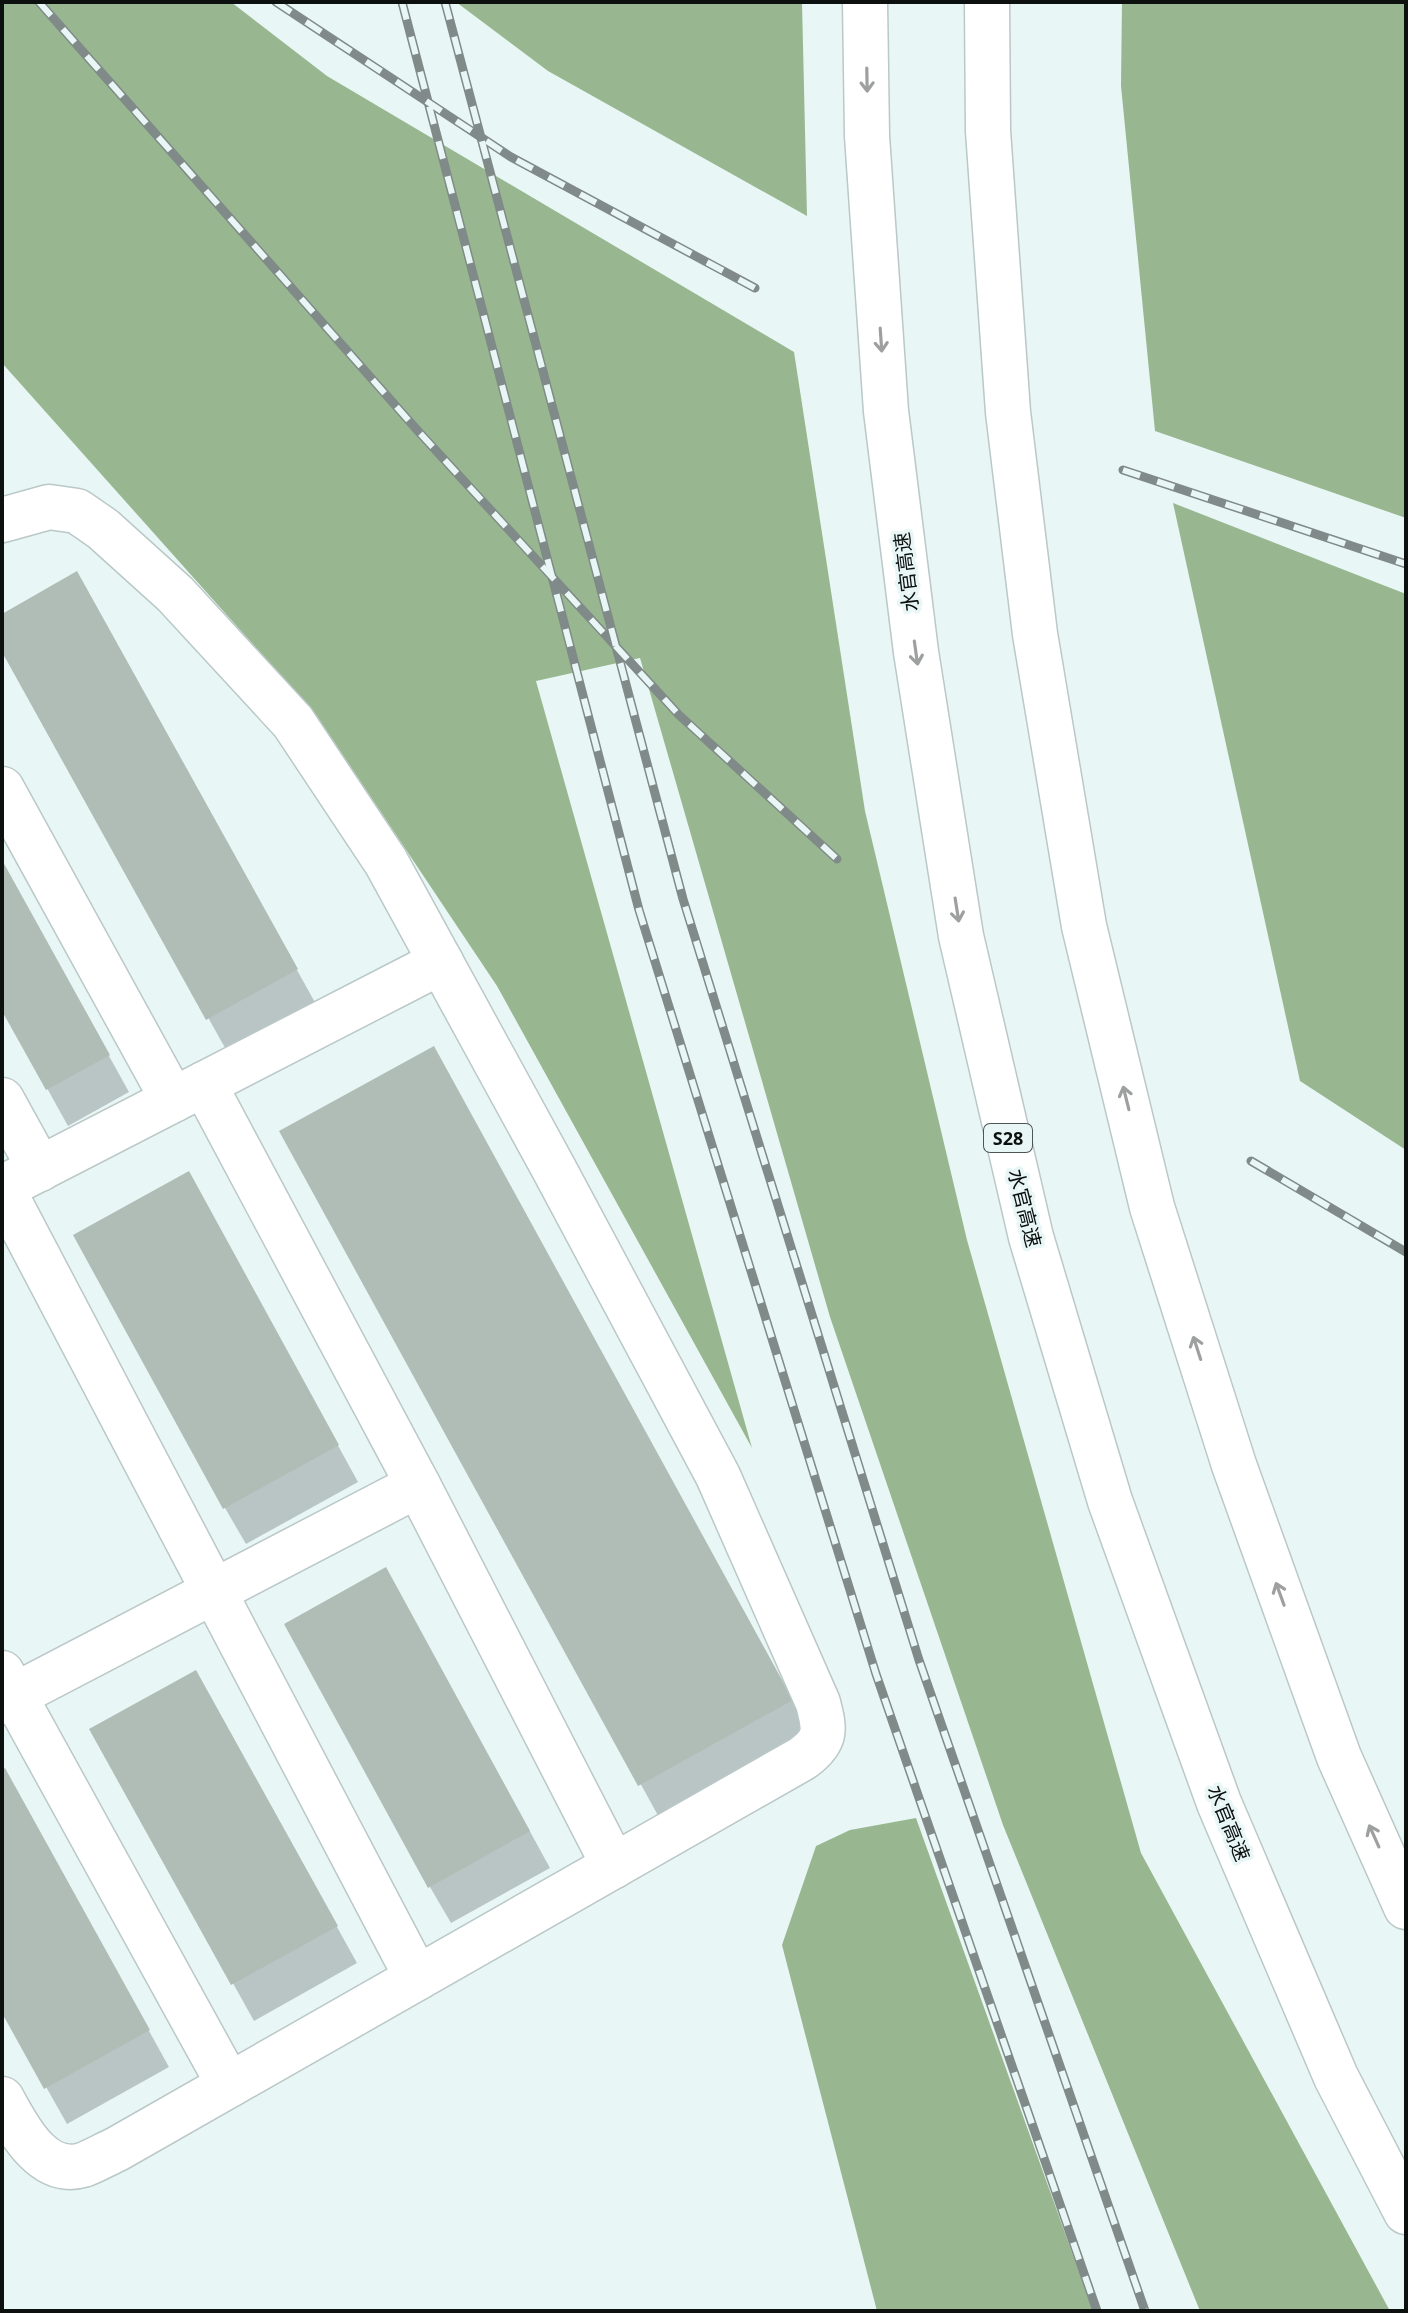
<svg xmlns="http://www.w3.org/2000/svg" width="1408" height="2313" viewBox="0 0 1408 2313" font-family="'Open Sans','Noto Sans SC',sans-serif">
<rect width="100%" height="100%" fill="#e8f7f5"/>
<!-- forest -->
<g fill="#98b791">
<path d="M2,2H231L327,76L794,352L865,811L967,1240L1141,1853L1390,2311H1200L1003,1825L830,1317L640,658L536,681L752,1448L497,986L316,715L2,363Z"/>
<path d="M456,2H802L807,216L548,71Z"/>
<path d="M1122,2H1406V518L1155,431L1121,86Z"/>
<path d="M1173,503L1406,594V1150L1300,1081Z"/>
<path d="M916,1818L1093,2311H877L782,1945L816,1846L850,1830Z"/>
</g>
<!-- shadow -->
<g fill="#0003">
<path d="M97,610L317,1006L229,1055L2,648V616Z"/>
<path d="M2,863L129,1092L68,1126L2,1007Z"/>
<path d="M454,1085L812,1737L661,1821L282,1132Z"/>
<path d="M209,1210L358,1482L246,1544L225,1508Z"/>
<path d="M406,1606L550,1868L451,1923L430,1887Z"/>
<path d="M216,1709L357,1963L254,2021L92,1730Z"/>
<path d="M2,1772L25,1807L169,2067L67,2124L2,2009Z"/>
</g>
<!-- building -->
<g fill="#b0bcb6">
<path d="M77,571L298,969L206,1020L2,652V614Z"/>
<path d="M2,860L110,1055L46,1090L2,1011Z"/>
<path d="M434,1046L793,1700L638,1786L279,1131Z"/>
<path d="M189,1171L339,1445L223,1509L73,1235Z"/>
<path d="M386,1567L530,1831L428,1888L284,1624Z"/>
<path d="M196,1670L338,1926L231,1985L89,1729Z"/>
<path d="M5,1768L150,2030L44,2089L2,2013V1770Z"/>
</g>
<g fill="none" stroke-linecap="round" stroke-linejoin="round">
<defs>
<g id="minor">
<path d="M2,520L49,507L77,511L103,529L175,594L293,722L386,862L554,1169L718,1476L818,1703C825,1730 827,1740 803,1758L117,2149C106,2154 94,2161 83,2165C42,2177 18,2128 2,2099"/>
<path d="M2,789L173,1100"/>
<path d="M204,1084L418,1485L614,1866"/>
<path d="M2,1100L40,1169"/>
<path d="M2,1673L229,2085"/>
<path d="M2,1702L418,1485"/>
<path d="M417,1978L2,1188L441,962"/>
</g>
<g id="highway">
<path d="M865,2L867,136L886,411L916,652L961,936L1031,1237L1110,1501L1219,1803L1336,2077L1406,2212"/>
<path d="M987,2L988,131L1008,412L1035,634L1084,926L1152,1207L1234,1465L1339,1757L1406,1907"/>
</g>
</defs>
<!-- minor casing -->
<use href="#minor" stroke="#bac8c7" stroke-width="47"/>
<!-- highway casing -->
<use href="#highway" stroke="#bac8c7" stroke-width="47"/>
<!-- minor -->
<use href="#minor" stroke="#fff" stroke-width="44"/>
<!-- highway -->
<use href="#highway" stroke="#fff" stroke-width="44"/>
<defs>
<g id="rail">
<path d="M39,2L418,431L679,715L837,859"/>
<path d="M276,2L511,157L755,288"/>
<path d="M402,2L639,910L876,1674L1097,2311"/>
<path d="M445,2L683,899L919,1660L1145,2311"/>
<path d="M1123,470L1406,564"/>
<path d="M1251,1161L1406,1252"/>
</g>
</defs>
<!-- rail casing -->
<use href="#rail" stroke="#808a89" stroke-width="9"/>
<!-- rail -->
<use href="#rail" stroke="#e8f7f5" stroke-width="6" stroke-dasharray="18" stroke-linecap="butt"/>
</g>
<!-- one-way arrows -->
<defs><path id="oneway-shaft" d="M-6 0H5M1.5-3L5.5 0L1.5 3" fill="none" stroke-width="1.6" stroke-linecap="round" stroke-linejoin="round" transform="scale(2)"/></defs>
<g stroke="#9ea09f">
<use href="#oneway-shaft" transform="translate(867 80) rotate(89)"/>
<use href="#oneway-shaft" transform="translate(881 340) rotate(86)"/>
<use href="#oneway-shaft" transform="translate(916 653) rotate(82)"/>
<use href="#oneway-shaft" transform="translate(957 910) rotate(81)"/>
<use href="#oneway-shaft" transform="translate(1126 1098) rotate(-104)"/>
<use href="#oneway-shaft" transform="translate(1197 1348) rotate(-108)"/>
<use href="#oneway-shaft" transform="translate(1280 1594) rotate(-110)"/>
<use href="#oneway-shaft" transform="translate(1374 1836) rotate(-114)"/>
</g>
<g text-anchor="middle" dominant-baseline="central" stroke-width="7" stroke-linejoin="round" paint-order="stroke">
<!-- shield labels -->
<rect fill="#e8f7f5" stroke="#4e5655" stroke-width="2" x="984" y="1124" width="48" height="28" rx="6"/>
<g font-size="18" font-weight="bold" fill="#0c1110">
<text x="1008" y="1138">S28</text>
</g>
<!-- street labels -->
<g font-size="20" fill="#0c1110" stroke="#e8f7f5">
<text transform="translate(906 572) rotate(-97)">水官高速</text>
<text transform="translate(1025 1208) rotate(76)">水官高速</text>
<text transform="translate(1229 1823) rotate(68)">水官高速</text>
</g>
</g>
<!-- border -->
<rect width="1408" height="2313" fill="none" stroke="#0c1110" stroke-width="8"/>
</svg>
